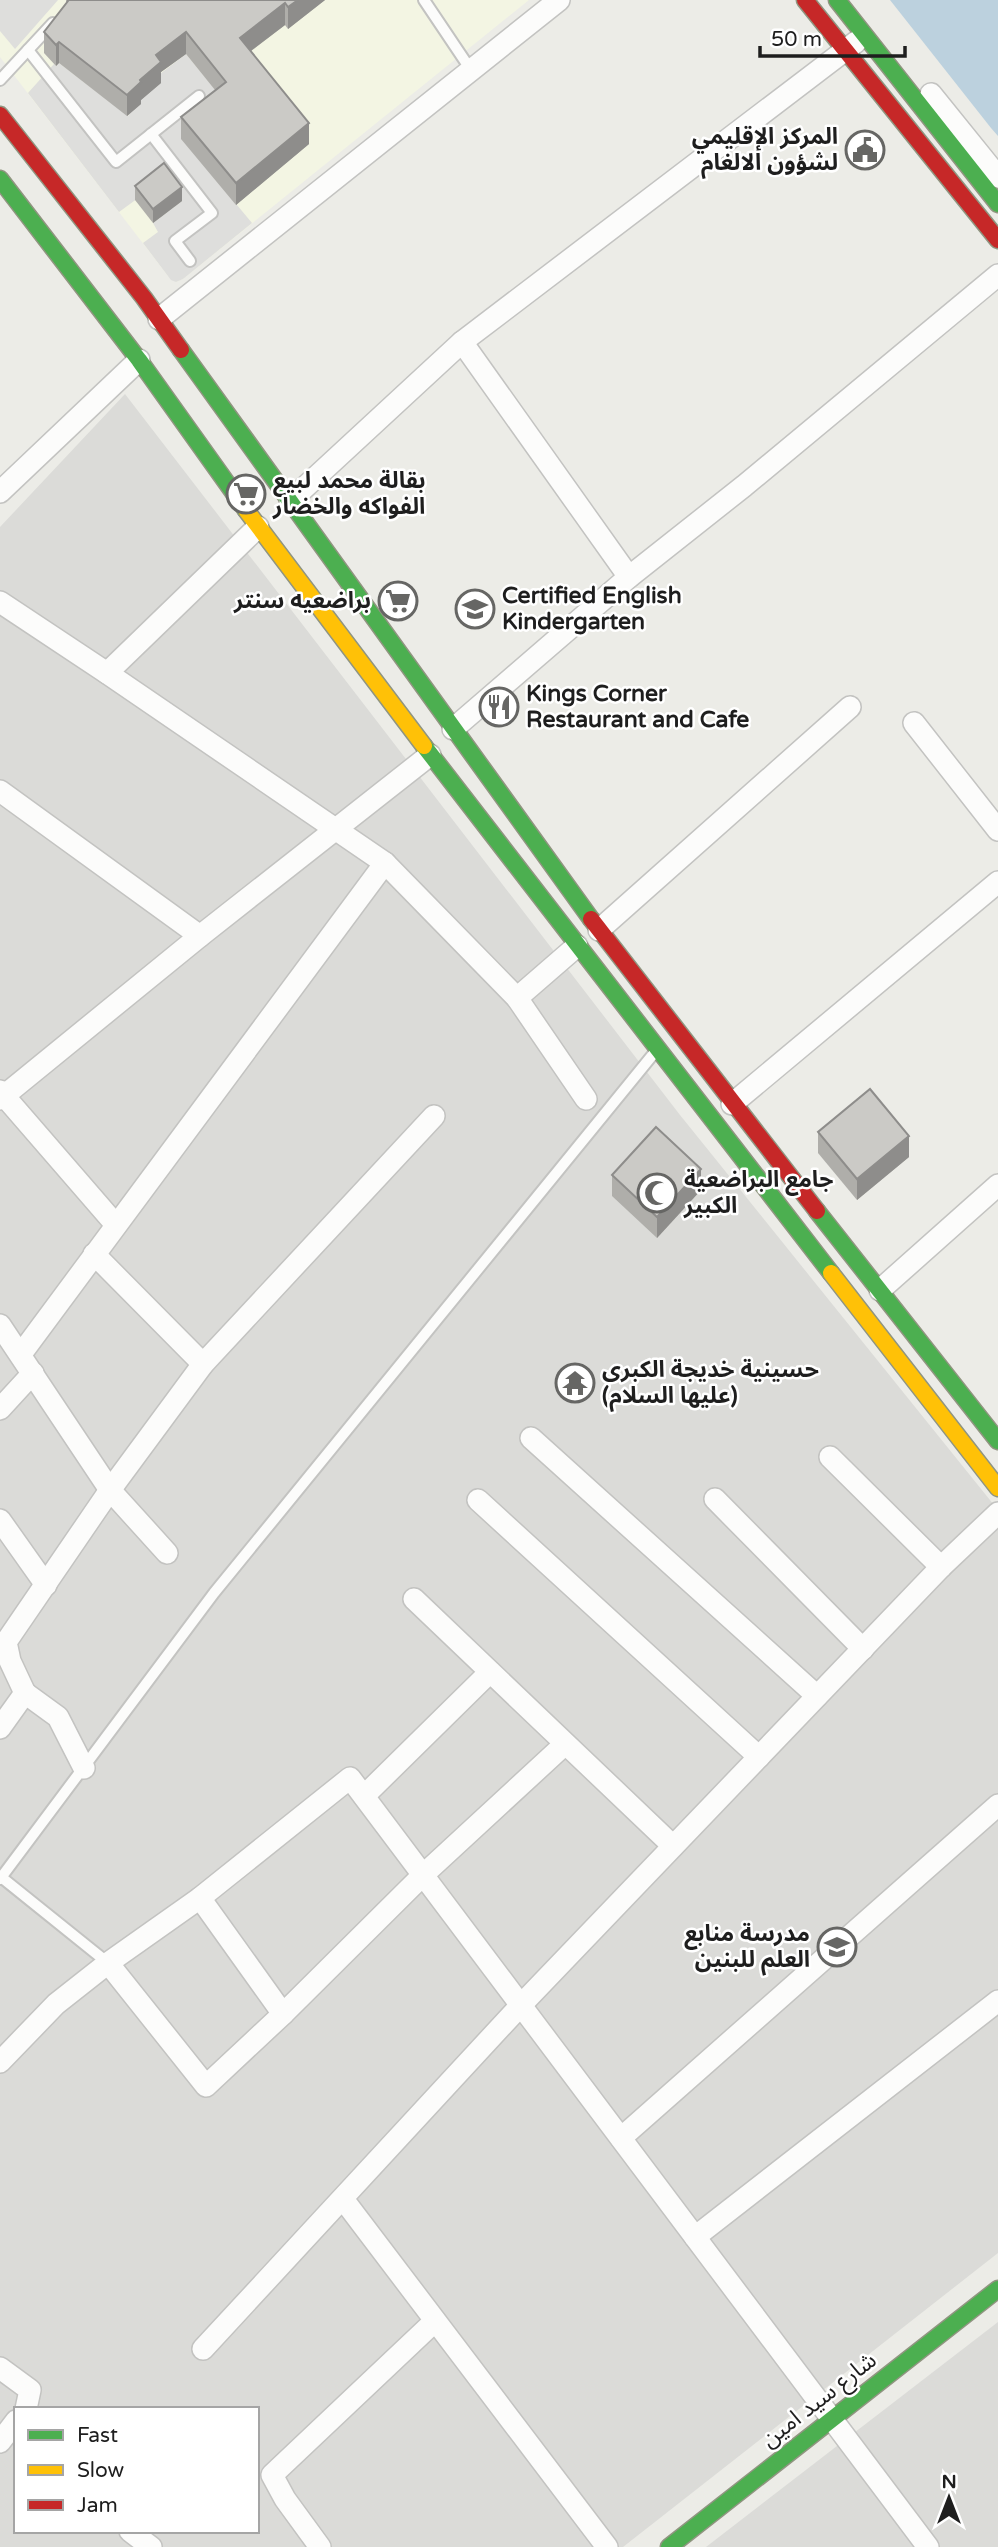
<svg xmlns="http://www.w3.org/2000/svg" width="998" height="2547" viewBox="0 0 998 2547" font-family="'Varela Round','Noto Sans Arabic',sans-serif">
<rect width="100%" height="100%" fill="#ecece7"/>
<!-- residential -->
<g fill="#dbdbd8" fill-rule="evenodd">
<path d="M125,394L680,1115L998,1510V2253L623,2547H0V527ZM16,2409H257V2531H16Z"/>
<path d="M998,2322V2547H706Z"/>
</g>
<!-- education -->
<path fill="#f3f5e3" d="M0,0H529L183,279L176,282L168,276L0,57Z"/>
<!-- parking -->
<g fill="#dededc">
<path d="M0,0H58L15,49L0,31Z"/>
<path d="M186,54L226,103L182,139L252,223L183,279L176,282L171,280L143,243L158,232L153,223L182,201L145,193L119,212L28,93L54,64L56,66L59,63L128,116L156,77Z"/>
</g>
<!-- water -->
<path fill="#bcd1de" d="M890,0H998V136L991,128Z"/>
<g fill="none" stroke-linecap="round" stroke-linejoin="round">
<defs>
<g id="lane">
<path d="M424,0L471,70"/>
<path d="M28,50L116,162L199,96"/>
<path d="M0,80L53,23"/>
<path d="M151,134L212,213L175,241L190,261"/>
<path d="M1,1877L108,1963"/>
<path d="M0,1879L214,1593L655,1052"/>
</g>
<g id="street">
<path d="M931,94L998,177"/>
<path d="M159,319L559,0"/>
<path d="M462,342L629,577"/>
<path d="M0,492L139,360"/>
<path d="M290,501L462,342L856,42"/>
<path d="M0,602L107,673L385,863L517,998L586,1099"/>
<path d="M107,673L258,527"/>
<path d="M914,723L998,830"/>
<path d="M453,729L629,577L744,486L998,275"/>
<path d="M0,791L200,936"/>
<path d="M599,930L850,707"/>
<path d="M517,998L577,946"/>
<path d="M0,1091L116,1225"/>
<path d="M0,1099L200,936L430,755"/>
<path d="M732,1104L998,882"/>
<path d="M94,1254L203,1364"/>
<path d="M880,1290L998,1185"/>
<path d="M0,1325L110,1490L167,1553"/>
<path d="M21,1354L385,863"/>
<path d="M0,1409L33,1373"/>
<path d="M531,1438L817,1696"/>
<path d="M830,1457L941,1567"/>
<path d="M715,1499L863,1649"/>
<path d="M478,1500L759,1757"/>
<path d="M0,1520L46,1585"/>
<path d="M414,1599L673,1846"/>
<path d="M25,1693L58,1717L84,1768"/>
<path d="M0,1728L25,1693L10,1661L6,1642L110,1490L203,1364L434,1116"/>
<path d="M364,1796L490,1672"/>
<path d="M200,1898L283,2014"/>
<path d="M108,1963L206,2086L283,2014L423,1875L565,1744"/>
<path d="M0,2062L56,2004L108,1963L200,1898L350,1778L928,2547"/>
<path d="M621,2138L998,1805"/>
<path d="M343,2199L607,2547"/>
<path d="M695,2237L998,2001"/>
<path d="M203,2349L521,2005L941,1567L998,1513"/>
<path d="M0,2368L30,2390L26,2409"/>
<path d="M0,2442L16,2421"/>
<path d="M130,2531L151,2547"/>
<path d="M320,2547L285,2499L272,2475L435,2321"/>
</g>
<g id="fast">
<path d="M837,0L998,204"/>
<path d="M0,179L139,360L246,510"/>
<path d="M181,350L591,919"/>
<path d="M424,746L831,1273"/>
<path d="M817,1211L998,1441"/>
<path d="M669,2547L998,2289"/>
</g>
<g id="slow">
<path d="M246,510L424,746"/>
<path d="M831,1273L998,1488"/>
</g>
<g id="jam">
<path d="M805,0L998,240"/>
<path d="M0,115L144,298L181,350"/>
<path d="M591,919L817,1211"/>
</g>
</defs>
<!-- lane casing -->
<use href="#lane" stroke="#c3c3c1" stroke-width="14"/>
<!-- street casing -->
<use href="#street" stroke="#c3c3c1" stroke-width="24"/>
<!-- fast casing -->
<use href="#fast" stroke="#909580" stroke-width="19"/>
<!-- slow casing -->
<use href="#slow" stroke="#909580" stroke-width="19"/>
<!-- jam casing -->
<use href="#jam" stroke="#909580" stroke-width="19"/>
<!-- lane -->
<use href="#lane" stroke="#fcfcfb" stroke-width="10"/>
<!-- street -->
<use href="#street" stroke="#fcfcfb" stroke-width="21"/>
<!-- fast -->
<use href="#fast" stroke="#4caf50" stroke-width="16"/>
<!-- slow -->
<use href="#slow" stroke="#ffc107" stroke-width="16"/>
<!-- jam -->
<use href="#jam" stroke="#c62828" stroke-width="16"/>
</g>
<!-- wall -->
<g fill="#afaeaa">
<path d="M66,0H325L288,29L285,25L251,51L309,144L236,205L181,139V117L215,90L186,54L161,72V83L141,100V104L127,116L59,63L56,66L44,53V32L66,3Z"/>
<path d="M135,186L182,201L153,223L135,200Z"/>
<path d="M818,1132L909,1157L857,1200L818,1153Z"/>
<path d="M612,1175L701,1190L657,1238L612,1196Z"/>
</g>
<!-- shaded-wall -->
<g fill="#8e8d8b">
<path d="M298,0H325L288,29V7Z"/>
<path d="M285,3V25L240,59V38Z"/>
<path d="M186,32V54L161,72V83L141,100V104L127,116V95L140,80L156,55Z"/>
<path d="M59,42V63L56,66V45Z"/>
<path d="M309,123V144L236,205V183Z"/>
<path d="M182,187V201L153,223V209Z"/>
<path d="M909,1136V1157L857,1200V1179Z"/>
<path d="M701,1169V1190L657,1238V1217Z"/>
</g>
<!-- building -->
<g fill="#cbcac6" stroke="#8e8d8b" stroke-width="2">
<path d="M68,0H298L288,7L285,3L240,38L309,123L236,183L181,117L226,82L186,32L156,55L161,62L140,80L141,82L127,95L59,42L56,45L44,32L68,1Z"/>
<path d="M164,163L182,187L153,209L135,186Z"/>
<path d="M870,1089L909,1136L857,1179L818,1132Z"/>
<path d="M656,1127L701,1169L657,1217L612,1175Z"/>
</g>
<!-- icons -->
<defs>
<symbol id="civic-ring" viewBox="-11 -11 22 22"><circle r="9.5" fill="#fff" stroke="#666664" stroke-width="1.5"/><path d="M-.6-6.5H3V-4.5H.6V-3L4-1V1h2V6H-6V1h2V-1L-.6-3ZM-1.2 2.5V6h2.4V2.5Z" fill="#666664"/></symbol>
<symbol id="supermarket-ring" viewBox="-11 -11 22 22"><circle r="9.5" fill="#fff" stroke="#666664" stroke-width="1.5"/><path d="M-6-5.5h2.5l.6 2H6L4.5 2H-2.5L-4.4-4H-6ZM-1.5 3.2a1.3 1.3 0 1 0 .1 0ZM3 3.2a1.3 1.3 0 1 0 .1 0Z" fill="#666664"/></symbol>
<symbol id="school-ring" viewBox="-11 -11 22 22"><circle r="9.5" fill="#fff" stroke="#666664" stroke-width="1.5"/><path d="M0-5L7-2L0 1L-7-2ZM-4 1L0 2.5L4 1V4Q0 6-4 4Z" fill="#666664"/></symbol>
<symbol id="restaurant-ring" viewBox="-11 -11 22 22"><circle r="9.5" fill="#fff" stroke="#666664" stroke-width="1.5"/><path d="M-5-6h1v4h1v-4h1v4h1v-4h1v5L-1.5 .5V6h-2V.5L-5-1ZM5-6V6H3V1.5H1.5Q1.5-4 5-6Z" fill="#666664"/></symbol>
<symbol id="mosque-ring" viewBox="-11 -11 22 22"><circle r="9.5" fill="#fff" stroke="#666664" stroke-width="1.5"/><path d="M3.5-4.9A6 6 0 1 0 3.5 4.9A5 5 0 1 1 3.5-4.9Z" fill="#666664"/></symbol>
<symbol id="temple-ring" viewBox="-11 -11 22 22"><circle r="9.5" fill="#fff" stroke="#666664" stroke-width="1.5"/><path d="M0-6L5-2H3V0L6.5 2.5H4V6H1.5V3h-3V6H-4V2.5H-6.5L-3 0V-2H-5Z" fill="#666664"/></symbol>
</defs>
<g fill-rule="evenodd">
<use href="#civic-ring" x="843" y="128" width="44" height="44"/>
<use href="#supermarket-ring" x="224" y="472" width="44" height="44"/>
<use href="#supermarket-ring" x="376" y="579" width="44" height="44"/>
<use href="#school-ring" x="453" y="587" width="44" height="44"/>
<use href="#restaurant-ring" x="477" y="685" width="44" height="44"/>
<use href="#mosque-ring" x="635" y="1171" width="44" height="44"/>
<use href="#temple-ring" x="553" y="1361" width="44" height="44"/>
<use href="#school-ring" x="815" y="1925" width="44" height="44"/>
</g>
<g text-anchor="middle" dominant-baseline="central" stroke-width="5" stroke-linejoin="round" paint-order="stroke">
<!-- poi labels -->
<g font-size="23" font-weight="bold" fill="#1e1e1e" stroke="#fff" text-anchor="start">
<text x="838" y="137" text-anchor="end">المركز الإقليمي<tspan x="838" dy="26">لشؤون الالغام</tspan></text>
<text x="273" y="481">بقالة محمد لبيع<tspan x="273" dy="26">الفواكه والخضار</tspan></text>
<text x="502" y="596">Certified English<tspan x="502" dy="26">Kindergarten</tspan></text>
<text x="371" y="601" text-anchor="end">براضعيه سنتر</text>
<text x="526" y="694">Kings Corner<tspan x="526" dy="26">Restaurant and Cafe</tspan></text>
<text x="684" y="1180">جامع البراضعية<tspan x="684" dy="26">الكبير</tspan></text>
<text x="602" y="1370">حسينية خديجة الكبرى<tspan x="602" dy="26">(عليها السلام)</tspan></text>
<text x="810" y="1934" text-anchor="end">مدرسة منابع<tspan x="810" dy="26">العلم للبنين</tspan></text>
</g>
<!-- street labels -->
<g font-size="23" fill="#1e1e1e" stroke="#fff">
<text transform="translate(819 2400) rotate(-38)">شارع سيد امين</text>
</g>
</g>
<!-- legend -->
<rect x="14" y="2407" width="245" height="126" fill="#ffffff" stroke="#a5a5a5" stroke-width="2"/>
<rect x="28" y="2430" width="35" height="10" fill="#4caf50" stroke="#a5a5a5" stroke-width="2"/>
<text x="77" y="2442" font-size="21" fill="#1e1e1e">Fast</text>
<rect x="28" y="2465" width="35" height="10" fill="#ffc107" stroke="#a5a5a5" stroke-width="2"/>
<text x="77" y="2477" font-size="21" fill="#1e1e1e">Slow</text>
<rect x="28" y="2500" width="35" height="10" fill="#c62828" stroke="#a5a5a5" stroke-width="2"/>
<text x="77" y="2512" font-size="21" fill="#1e1e1e">Jam</text>
<!-- north arrow -->
<g transform="translate(949 2498)" stroke="#ffffff" stroke-width="5" paint-order="stroke">
<path d="M0-5L12 26L0 18L-12 26Z" fill="#1e1e1e"/>
<text y="-10" font-size="19" font-weight="bold" text-anchor="middle" fill="#1e1e1e">N</text>
</g>
<!-- scale -->
<path d="M760 46v10h145v-10" fill="none" stroke="#1e1e1e" stroke-width="3.5"/>
<text x="771" y="46" font-size="21" fill="#1e1e1e" stroke="#ffffff" stroke-width="5" paint-order="stroke">50 m</text>
</svg>
